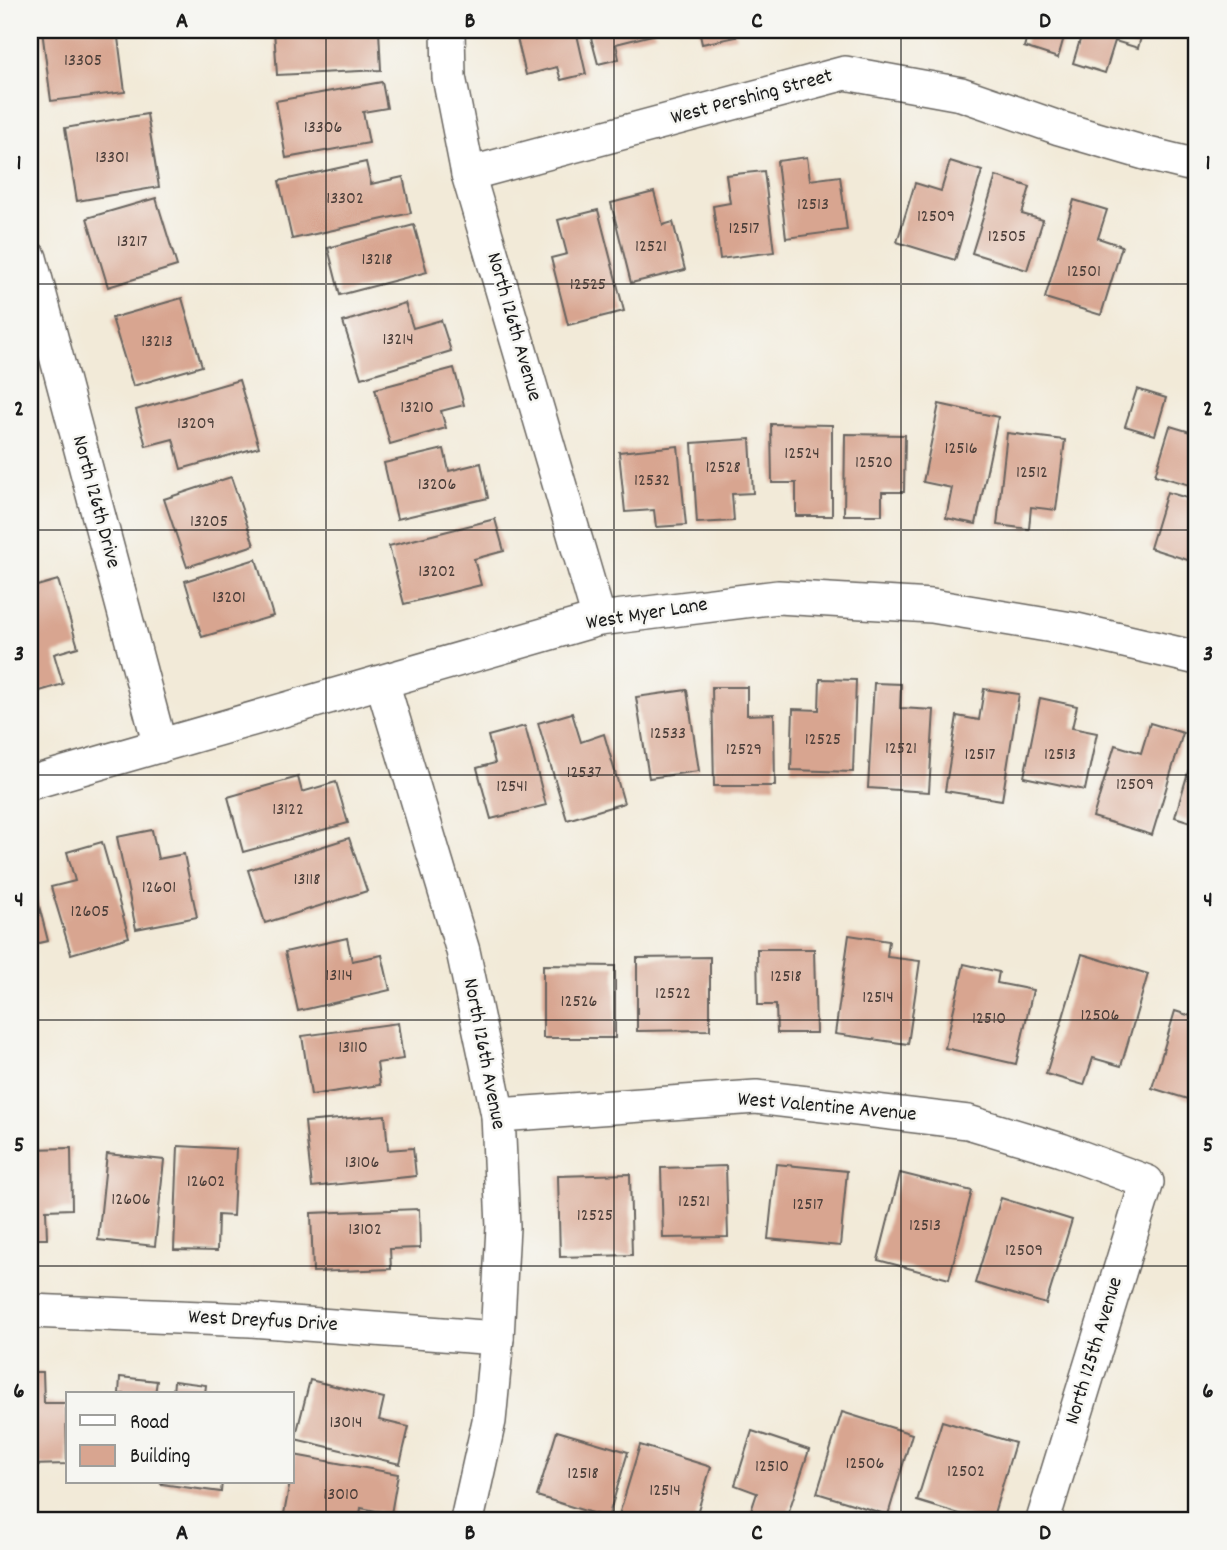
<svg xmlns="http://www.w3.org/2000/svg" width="1227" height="1550" viewBox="0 0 1227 1550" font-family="Dekko,sans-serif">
<rect width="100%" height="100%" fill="#f6f6f2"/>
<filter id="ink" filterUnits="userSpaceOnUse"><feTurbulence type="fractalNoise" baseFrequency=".0143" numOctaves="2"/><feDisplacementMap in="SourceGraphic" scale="14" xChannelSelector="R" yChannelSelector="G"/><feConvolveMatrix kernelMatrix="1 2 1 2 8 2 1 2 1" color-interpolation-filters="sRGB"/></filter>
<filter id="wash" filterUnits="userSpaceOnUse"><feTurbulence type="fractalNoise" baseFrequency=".00686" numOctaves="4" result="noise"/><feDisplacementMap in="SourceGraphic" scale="28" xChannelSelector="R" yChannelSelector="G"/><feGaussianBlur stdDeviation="1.57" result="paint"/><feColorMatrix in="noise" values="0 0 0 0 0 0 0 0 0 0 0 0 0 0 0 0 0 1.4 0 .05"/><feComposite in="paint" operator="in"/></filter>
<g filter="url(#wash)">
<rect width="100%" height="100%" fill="#f2ead8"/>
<g id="blocks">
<!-- building -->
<g fill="#d8a590">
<path d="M42,30H117L125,92L51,101Z"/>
<path d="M274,30L379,31L381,70L277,75Z"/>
<path d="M515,30H576L586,74L561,80L557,67L526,75Z"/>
<path d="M589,30H654L656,34L616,44L619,59L598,64Z"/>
<path d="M699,30H734L736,37L702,44Z"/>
<path d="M1029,30H1066L1058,58L1024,47Z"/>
<path d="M1083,30H1143L1138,48L1115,41L1105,73L1073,63Z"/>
<path d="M382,82L387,108L363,112L369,143L286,158L276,101Z"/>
<path d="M147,114L159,187L77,201L65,128Z"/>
<path d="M807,157L810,180L840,176L847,230L786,238L777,161Z"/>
<path d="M950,161L982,171L955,260L897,242L915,183L941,191Z"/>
<path d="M366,162L371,184L403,177L411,213L292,239L279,181Z"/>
<path d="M764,171L774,252L720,259L713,206L730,203L726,175Z"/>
<path d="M996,176L1030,187L1022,214L1043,220L1027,270L972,253Z"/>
<path d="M654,192L663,225L673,222L685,270L631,283L611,203Z"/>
<path d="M156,198L177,266L108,287L87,218Z"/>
<path d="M1074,200L1107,210L1098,238L1122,246L1101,315L1045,298Z"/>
<path d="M598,210L624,311L568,325L551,258L567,254L558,220Z"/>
<path d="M414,225L427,272L340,295L328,248Z"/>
<path d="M1197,270V287L1192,286Z"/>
<path d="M182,298L202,366L133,386L112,318Z"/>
<path d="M405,303L413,328L441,320L451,351L361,378L343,322Z"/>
<path d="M454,368L464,405L441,411L446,428L390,444L375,389Z"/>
<path d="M239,380L259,447L181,469L173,439L146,446L136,410Z"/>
<path d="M1137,389L1166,398L1155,435L1125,426Z"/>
<path d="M939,404L998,417L976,524L946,518L952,488L923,482Z"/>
<path d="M771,424L832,425V516H796V483H772Z"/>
<path d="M1170,426L1197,434V487L1155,475Z"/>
<path d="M1007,433L1065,440L1056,510L1031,507L1029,529L997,525Z"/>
<path d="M845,434L905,435L904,492H882V515H844Z"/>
<path d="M750,439L753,493L732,494L734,521L697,523L692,443Z"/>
<path d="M678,446L686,525L656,527L654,510L625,512L619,452Z"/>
<path d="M444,449L449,471L481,463L488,498L397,519L384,463Z"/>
<path d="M231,477L254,545L187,567L164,499Z"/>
<path d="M1167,492L1197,501V563L1150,548Z"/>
<path d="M495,519L504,551L474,559L481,585L404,604L389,546Z"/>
<path d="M256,559L273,616L202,637L185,581Z"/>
<path d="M58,580L78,647L54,654L63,684L30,694V588Z"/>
<path d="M820,679L856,680L853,772L791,770L793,709L819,710Z"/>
<path d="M874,683L901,684L900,708L934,710L929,792L868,788Z"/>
<path d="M712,687H747V715L774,714L775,786H714Z"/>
<path d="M984,689L1019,694L1002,800L945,791L957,716L979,720Z"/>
<path d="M687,690L699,771L649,778L636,697Z"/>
<path d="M1040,698L1077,706L1072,728L1097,733L1085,790L1024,777Z"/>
<path d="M572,713L581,742L604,734L624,803L567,820L538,723Z"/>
<path d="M1150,723L1183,733L1152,835L1093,817L1115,745L1141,753Z"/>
<path d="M525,726L546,805L491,819L477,768L495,763L488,736Z"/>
<path d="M1191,762L1197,763V824L1175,817Z"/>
<path d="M298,777L302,792L336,782L348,823L243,852L228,797Z"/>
<path d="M152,830L158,859L184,854L197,917L136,929L117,837Z"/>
<path d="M349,838L367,891L265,923L248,870Z"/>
<path d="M102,842L129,937L71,954L51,887L75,881L67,852Z"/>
<path d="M34,886L48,941L30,945V887Z"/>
<path d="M849,935L889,941L887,957L920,961L908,1044L835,1034Z"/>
<path d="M347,938L352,961L382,955L390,990L298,1011L285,952Z"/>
<path d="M757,949H814L816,1033H777L776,1005H758Z"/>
<path d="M1082,954L1148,974L1121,1066L1093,1058L1084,1085L1046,1074Z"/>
<path d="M710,957V1030L637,1031V958Z"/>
<path d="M964,964L999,972L997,983L1033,990L1016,1064L945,1048Z"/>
<path d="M543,965L615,966V1038H543Z"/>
<path d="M1175,1011L1197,1018V1102L1152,1088Z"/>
<path d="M398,1023L403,1059L377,1063L380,1085L311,1095L302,1036Z"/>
<path d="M385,1115L388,1150L413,1148L416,1176L312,1187L305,1122Z"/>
<path d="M178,1146L236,1149L233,1216L218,1215L217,1251L174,1250Z"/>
<path d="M71,1148L72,1209L46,1210L47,1239H30V1149Z"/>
<path d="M107,1154L164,1160L155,1246L98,1240Z"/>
<path d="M776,1164L847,1171L840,1246L768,1239Z"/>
<path d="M726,1166L728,1237L663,1238L661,1168Z"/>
<path d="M900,1173L972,1191L949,1279L878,1260Z"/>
<path d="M630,1174L632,1255L560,1257L558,1176Z"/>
<path d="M1001,1198L1072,1220L1046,1304L975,1283Z"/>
<path d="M419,1209L420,1248L390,1249L391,1269L313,1272L311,1213Z"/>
<path d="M30,1372H43L44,1403H66L67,1464L30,1465Z"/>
<path d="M120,1377L157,1381L155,1394H119Z"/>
<path d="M310,1380L384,1398L379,1420L409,1427L400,1464L295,1439Z"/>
<path d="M174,1381L206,1385L205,1394H173Z"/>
<path d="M842,1412L912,1434L888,1515L817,1493Z"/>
<path d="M942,1421L1015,1443L992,1520H979L917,1501Z"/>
<path d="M557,1431L628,1452L608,1518L537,1496Z"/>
<path d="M752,1431L809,1450L786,1520H769L750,1514L757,1493L735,1485Z"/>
<path d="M640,1445L711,1467L695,1520H634L619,1515Z"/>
<path d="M294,1455L398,1474L391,1514L361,1508L359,1520H317L284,1514L290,1482H292Z"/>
<path d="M162,1482H222L221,1492L161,1484Z"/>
</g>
</g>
</g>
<g filter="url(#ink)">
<use href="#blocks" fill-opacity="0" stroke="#67645e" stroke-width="2"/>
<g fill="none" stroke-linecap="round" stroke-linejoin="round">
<defs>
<g id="street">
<path d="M448,30L449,77L468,174L599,619"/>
<path d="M468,174L845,73L961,94L1059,128L1148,154L1197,166"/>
<path d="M30,258L160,746"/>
<path d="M382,682L463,951L498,1115L503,1227L497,1338L489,1421L467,1520"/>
<path d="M30,783L599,619L778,597L932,606L1077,630L1197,658"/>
<path d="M498,1115L756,1097L968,1122L1061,1150L1147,1182L1043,1520"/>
<path d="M30,1311L251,1320L497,1338"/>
</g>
</defs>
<!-- street casing -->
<use href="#street" stroke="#67645e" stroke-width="36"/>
<!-- street -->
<use href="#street" stroke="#fff" stroke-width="33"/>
</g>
</g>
<!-- grid -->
<path fill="none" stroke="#1c1c1c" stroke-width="2" stroke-opacity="0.55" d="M326,30V1520M614,30V1520M901,30V1520M30,284H1197M30,530H1197M30,775H1197M30,1020H1197M30,1266H1197"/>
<g text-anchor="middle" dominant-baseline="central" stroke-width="5" stroke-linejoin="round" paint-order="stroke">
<!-- number labels -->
<g font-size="18" fill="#4b3e39">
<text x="83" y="61">13305</text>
<text x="323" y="128">13306</text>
<text x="112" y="158">13301</text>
<text x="345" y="199">13302</text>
<text x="813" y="205">12513</text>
<text x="936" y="217">12509</text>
<text x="744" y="229">12517</text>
<text x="1007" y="237">12505</text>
<text x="132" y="242">13217</text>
<text x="651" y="247">12521</text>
<text x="377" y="260">13218</text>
<text x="1084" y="272">12501</text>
<text x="588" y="285">12525</text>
<text x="398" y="340">13214</text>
<text x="157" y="342">13213</text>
<text x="417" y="408">13210</text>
<text x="196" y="424">13209</text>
<text x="961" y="449">12516</text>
<text x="802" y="454">12524</text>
<text x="874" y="463">12520</text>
<text x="723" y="468">12528</text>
<text x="1032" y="473">12512</text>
<text x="652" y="481">12532</text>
<text x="437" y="485">13206</text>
<text x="209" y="522">13205</text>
<text x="437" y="572">13202</text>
<text x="229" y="598">13201</text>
<text x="668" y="734">12533</text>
<text x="823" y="740">12525</text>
<text x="901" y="749">12521</text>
<text x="744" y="750">12529</text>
<text x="980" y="755">12517</text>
<text x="1060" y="755">12513</text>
<text x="584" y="773">12537</text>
<text x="1135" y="785">12509</text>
<text x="512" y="787">12541</text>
<text x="288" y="810">13122</text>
<text x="307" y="880">13118</text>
<text x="159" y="888">12601</text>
<text x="90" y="912">12605</text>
<text x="339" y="976">13114</text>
<text x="786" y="977">12518</text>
<text x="673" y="994">12522</text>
<text x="878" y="998">12514</text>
<text x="579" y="1002">12526</text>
<text x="1100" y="1016">12506</text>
<text x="989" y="1019">12510</text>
<text x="353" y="1048">13110</text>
<text x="362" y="1163">13106</text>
<text x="206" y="1182">12602</text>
<text x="131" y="1200">12606</text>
<text x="694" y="1202">12521</text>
<text x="808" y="1205">12517</text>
<text x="595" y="1216">12525</text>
<text x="925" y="1226">12513</text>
<text x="365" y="1230">13102</text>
<text x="1024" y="1251">12509</text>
<text x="346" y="1423">13014</text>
<text x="865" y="1464">12506</text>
<text x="772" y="1467">12510</text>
<text x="966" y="1472">12502</text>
<text x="583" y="1474">12518</text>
<text x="665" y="1491">12514</text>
<text x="341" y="1495">13010</text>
</g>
<!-- street labels -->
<g font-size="21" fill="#1c1c1c" stroke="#f6f6f2">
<text transform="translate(752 98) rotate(-15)">West Pershing Street</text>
<text transform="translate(513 327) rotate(74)">North 126th Avenue</text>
<text transform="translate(95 502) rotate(75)">North 126th Drive</text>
<text transform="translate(647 615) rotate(-9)">West Myer Lane</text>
<text transform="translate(483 1054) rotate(79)">North 126th Avenue</text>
<text transform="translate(827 1108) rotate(5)">West Valentine Avenue</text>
<text transform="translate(263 1322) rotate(3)">West Dreyfus Drive</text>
<text transform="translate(1095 1351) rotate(-73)">North 125th Avenue</text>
</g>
</g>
<!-- margin -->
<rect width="1227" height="1550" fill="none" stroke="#f6f6f2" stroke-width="77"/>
<!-- legend -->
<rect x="66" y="1392" width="228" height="91" fill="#f6f6f2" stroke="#9f9f9c" stroke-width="2"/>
<rect x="80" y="1415" width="35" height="10" fill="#ffffff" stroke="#9f9f9c" stroke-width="2"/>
<text x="130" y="1428" font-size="21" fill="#1c1c1c">Road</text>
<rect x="80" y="1445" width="35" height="21" fill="#d8a590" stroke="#9f9f9c" stroke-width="2"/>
<text x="130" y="1462" font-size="21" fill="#1c1c1c">Building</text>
<rect x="38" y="38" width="1150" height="1474" fill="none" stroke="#1c1c1c" stroke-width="2.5"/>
<g font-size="23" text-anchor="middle" font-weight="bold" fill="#1c1c1c">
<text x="182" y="27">A</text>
<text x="470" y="27">B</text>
<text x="757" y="27">C</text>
<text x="1045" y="27">D</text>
<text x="19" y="169">1</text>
<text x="1208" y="169">1</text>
<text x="19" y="415">2</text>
<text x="1208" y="415">2</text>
<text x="19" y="660">3</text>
<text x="1208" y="660">3</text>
<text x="19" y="906">4</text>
<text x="1208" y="906">4</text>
<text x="19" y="1151">5</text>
<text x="1208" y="1151">5</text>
<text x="19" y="1397">6</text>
<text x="1208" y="1397">6</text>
<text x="182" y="1539">A</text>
<text x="470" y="1539">B</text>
<text x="757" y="1539">C</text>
<text x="1045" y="1539">D</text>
</g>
</svg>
